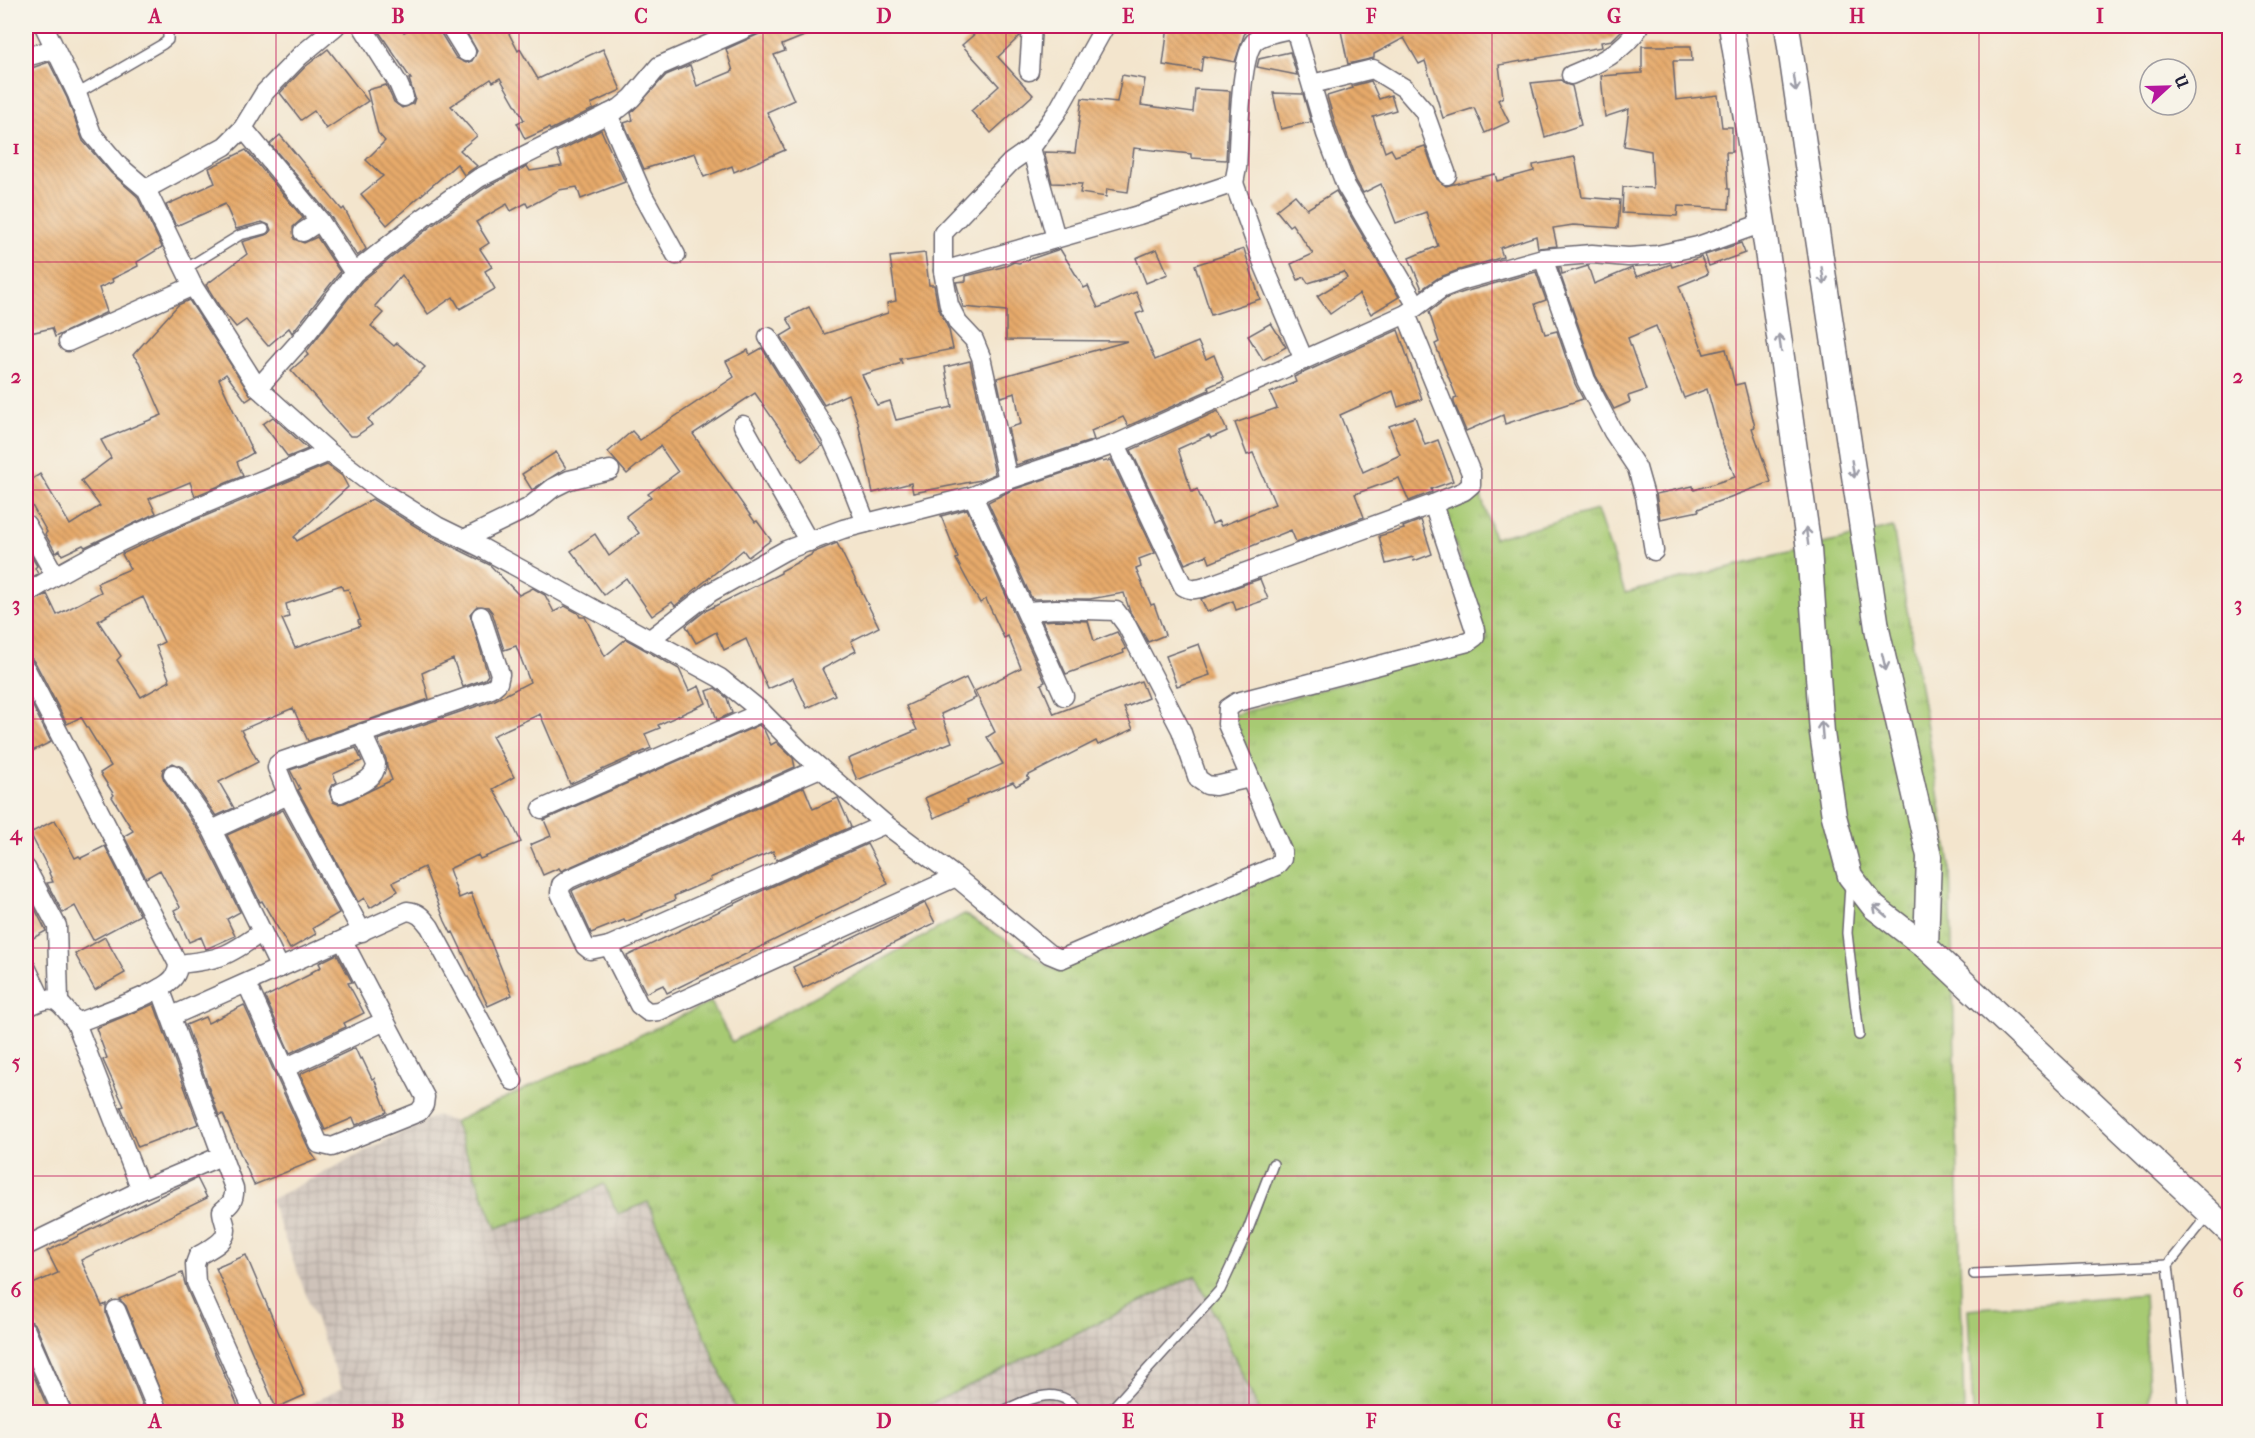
<svg xmlns="http://www.w3.org/2000/svg" width="2255" height="1438" viewBox="0 0 2255 1438" font-family="'IM FELL French Canon',serif">
<defs>
<pattern id="industrial-grid" width="8" height="8" patternUnits="userSpaceOnUse" patternTransform="scale(1.5)"><rect width="8" height="8" fill="#cec2b9"/><path d="M0 4h8M4 0v8" fill="none" stroke="#b1a6a0"/></pattern>
<pattern id="grass-tufts" width="24" height="20" patternUnits="userSpaceOnUse" patternTransform="scale(1.5)"><rect width="24" height="20" fill="#a7ca73"/><path d="M3 7l-1-3M5 7V3M7 7l1-3M15 17l-1-3M17 17v-4M19 17l1-3" fill="none" stroke="#8fad64"/></pattern>
<pattern id="building-back-hatch" width="6" height="6" patternUnits="userSpaceOnUse" patternTransform="scale(1.5)"><rect width="6" height="6" fill="#e7aa6b"/><path d="M-1 5l2 2M0 0l6 6M5-1l2 2" fill="none" stroke="#bb8a59"/></pattern>
</defs>
<rect width="100%" height="100%" fill="#f7f3e8"/>
<filter id="ink" filterUnits="userSpaceOnUse"><feTurbulence type="fractalNoise" baseFrequency=".0167" numOctaves="2"/><feDisplacementMap in="SourceGraphic" scale="12" xChannelSelector="R" yChannelSelector="G"/><feConvolveMatrix kernelMatrix="1 2 1 2 8 2 1 2 1" color-interpolation-filters="sRGB"/></filter>
<filter id="wash" filterUnits="userSpaceOnUse"><feTurbulence type="fractalNoise" baseFrequency=".008" numOctaves="4" result="noise"/><feDisplacementMap in="SourceGraphic" scale="24" xChannelSelector="R" yChannelSelector="G"/><feGaussianBlur stdDeviation="1.35" result="paint"/><feColorMatrix in="noise" values="0 0 0 0 0 0 0 0 0 0 0 0 0 0 0 0 0 1.4 0 .05"/><feComposite in="paint" operator="in"/></filter>
<g filter="url(#wash)">
<rect width="100%" height="100%" fill="#f3e5cd"/>
<!-- industrial -->
<g fill="url(#industrial-grid)">
<path d="M436,1115L454,1122L496,1227L554,1209L604,1184L648,1202L737,1412H305L304,1407L342,1388L270,1200Z"/>
<path d="M1196,1275L1260,1412H914Z"/>
</g>
<!-- grass -->
<path fill="url(#grass-tufts)" stroke="#647657" stroke-width="1.5" d="M1481,496L1494,538L1597,510L1625,593L1893,527L1950,864L1964,1412H1260L1196,1275L914,1412H737L648,1202L618,1214L604,1184L554,1209L496,1228L454,1122L711,1002L732,1042L964,914L1057,971L1292,855L1231,716L1488,640L1443,509Z"/>
<!-- garden -->
<path fill="#a7ca73" stroke="#647657" stroke-width="1.5" d="M2144,1294L2150,1412H1973L1968,1309Z"/>
<g id="blocks">
<!-- building -->
<g fill="url(#building-back-hatch)" fill-rule="evenodd">
<path d="M375,26H398L404,32L414,26H439L440,32L456,58L466,63L472,61L477,51L463,26H505L518,51L520,49L538,79L603,49L621,90L591,104L593,109L550,130L549,128L525,139L517,123L524,120L500,78L493,82L491,79L451,106L477,136L460,150L477,166L464,175L457,164L387,225L361,194L383,176L366,160L385,141L378,133L367,90L386,85L394,102L402,108L413,104L415,98L409,79H411Z"/>
<path d="M777,26H829L782,45L785,51L774,55L794,100L767,112L785,150L734,172L732,166L704,177L695,153L644,169L624,123L633,120L631,113L666,75L690,65L697,86L733,71L726,49Z"/>
<path d="M984,26H1011L1020,36L998,57L1033,95L991,133L971,111L999,86L962,45Z"/>
<path d="M1168,26H1247L1235,62L1203,56L1201,71L1163,65Z"/>
<path d="M1340,26H1626L1612,40L1601,42L1602,47L1499,65L1503,97L1498,100L1509,122L1485,133L1474,108L1443,118L1425,61L1419,64L1404,38L1374,54V58L1348,64Z"/>
<path d="M1642,46H1691L1692,61H1673L1676,100L1718,95L1722,127H1732V152H1726L1728,189H1730L1729,209L1678,206L1677,216L1622,213L1623,187L1653,188L1651,151L1624,146L1629,109L1605,117L1601,76L1642,73Z"/>
<path d="M328,49L368,101L326,129L314,111L301,120L280,93L305,67Z"/>
<path d="M1290,52L1297,75L1257,67L1259,59Z"/>
<path d="M49,62L67,98L83,141L111,173L137,196L162,247L137,262L138,266L112,279L113,282L99,288L107,312L55,337L52,328L26,334V70Z"/>
<path d="M1122,75L1145,79L1141,105L1193,112L1195,89L1230,91L1226,160L1191,158V154L1134,148L1128,192L1107,189L1106,197L1080,193L1082,184L1052,183L1044,152L1075,153L1082,98L1117,102Z"/>
<path d="M1561,80L1565,84L1572,86L1581,125L1545,137L1531,83Z"/>
<path d="M1371,81L1379,99L1391,95L1396,110L1373,117L1385,152L1391,149L1395,156L1425,146L1437,179L1446,186L1495,174L1497,181L1534,171L1533,165L1575,157L1582,197L1620,200L1618,228L1573,225L1553,228L1557,246L1538,248L1536,236L1500,248L1503,257L1456,271L1438,278L1422,289L1409,258L1438,246L1426,212L1396,223L1381,184L1363,193L1356,181L1337,130L1327,96L1353,88L1352,86Z"/>
<path d="M1273,93L1303,94L1311,122L1281,129Z"/>
<path d="M601,130L625,182L581,199L577,187L559,190L528,207L526,203L511,211L507,204L476,222L489,243L480,249L492,267L485,271L495,289L460,309L453,297L428,314L402,275L375,306L383,313L371,326L394,346L397,343L425,367L390,402L368,419L372,425L356,436H350L291,370L308,355L306,352L362,281L430,227L485,188L527,166L530,171L562,166L557,152Z"/>
<path d="M280,135L342,210L344,208L366,249L357,256L329,214L270,144Z"/>
<path d="M246,150L303,218L293,227L294,239L304,243L317,237L340,272L292,333L289,328L268,346L246,320L236,327L221,309L206,285L247,254L242,242L268,234L271,230L269,225L262,222L236,229L225,204L176,226L166,205L215,183L209,168Z"/>
<path d="M1336,191L1399,297L1371,314L1359,294L1330,314L1317,296L1347,278L1344,272L1308,283L1304,277L1298,280L1291,264L1313,254L1292,224L1289,226L1276,210L1295,195L1307,209Z"/>
<path d="M1741,243L1745,253L1709,266L1705,255Z"/>
<path d="M1060,249L1084,288L1088,286L1098,308L1136,292L1144,311L1136,314L1155,360L1198,342L1206,359L1214,355L1224,380L1208,387L1209,390L1128,426L1123,417L1091,431L1094,440L1016,465L1008,428L1021,424L1015,393L1001,397L997,378L1128,341L1006,340V311L963,307L956,282L966,281V276L1006,266L1014,262L1019,263Z"/>
<path d="M1157,249L1168,274L1146,283L1136,258Z"/>
<path d="M1244,249L1260,299L1211,315L1195,265Z"/>
<path d="M925,253L929,285H934L938,307L949,330L953,349L900,359L902,363L862,375L877,405L890,401L896,420L952,407L945,367L970,361L995,474L981,480L913,493L911,483L873,493L858,422L848,394L824,405L781,336L793,329L787,318L809,307L824,334L888,313L887,303L896,301L890,257Z"/>
<path d="M1701,257L1708,274L1679,286L1704,354L1726,349L1735,385L1744,383L1755,427L1752,428L1771,482L1698,509L1699,511L1660,519L1656,494L1693,486L1694,490L1735,477L1720,437L1707,389L1684,398L1656,326L1628,338L1646,390L1628,396L1630,402L1614,409L1596,376L1558,268H1561L1562,274L1588,266L1594,284L1632,268L1637,277L1671,264L1672,267Z"/>
<path d="M1536,272L1546,300L1535,304L1545,334L1557,331L1575,384L1583,399L1505,424L1503,415L1466,431L1454,403V399L1457,398L1435,344L1439,342L1429,312L1447,298L1464,292Z"/>
<path d="M189,300L252,397L246,401L226,374L219,379L253,453L237,462L243,476L195,496L190,482L149,499L156,513L85,547L83,545L62,555L60,550L56,553L45,534L47,532L26,495V483L40,474L70,525L100,506L81,481L111,458L101,440L162,415L139,362L133,355L178,305Z"/>
<path d="M1271,323L1286,347L1263,360L1248,336Z"/>
<path d="M1398,330L1422,399L1398,407L1393,391L1340,415L1363,472L1400,455L1389,426L1415,417L1425,445L1438,440L1453,481L1431,489L1432,492L1409,501L1399,478L1355,494L1364,517L1296,542L1291,530L1210,563L1207,555L1185,564L1131,450L1218,411L1227,431L1211,438L1209,435L1178,449L1192,492L1197,489L1212,524L1218,521L1221,526L1275,504L1253,453L1247,455L1235,423L1277,408L1270,393L1296,382L1294,377Z"/>
<path d="M762,348L822,446L802,461L755,393L693,434L755,522L757,521L771,540L748,557L743,550L675,606L672,602L652,616L626,578L604,595L571,551L595,534L609,556L639,533L626,516L651,497L648,494L678,472L660,446L627,474L608,452L632,431L640,440L734,377L726,361L748,350L750,355Z"/>
<path d="M273,417L308,449L288,457L263,424Z"/>
<path d="M556,452L566,468L532,490L522,474Z"/>
<path d="M1102,460L1103,462L1111,460L1155,553L1139,559L1141,567L1136,569L1151,605L1154,604L1165,635L1148,642L1130,612L1124,593L1090,599H1032L988,502L1012,490Z"/>
<path d="M327,465L342,476L348,487L294,537L297,541L372,499L431,536L490,565L519,595L533,588L545,595L554,612L565,606L578,613L580,617H585L605,656L626,639L679,669L689,691L699,686L706,703L658,725L660,728L645,734L651,748L570,784L540,714L492,736L514,777L493,789L507,813L521,842L480,859L478,855L449,869L459,898L471,893L512,995L488,1006L453,932L451,933L445,921L424,867L393,882L398,891L370,908L364,898L358,902L298,790L300,789L290,770L356,748L362,761L333,774L337,782L331,786L329,791L333,802L338,804L344,803L392,780L387,767L386,759L378,740L495,700L530,682L516,646L504,650L492,612L488,607L477,606L470,614L488,675L485,679L463,687L453,659L422,673L429,699L308,741L293,708L241,730L258,762L219,782L234,808L216,816L182,767L173,763L163,769L162,774L164,780L202,836L240,912L227,919L235,936L206,949L201,937L189,942L174,910L180,907L160,870L146,878L124,836L133,831L112,797L114,795L100,773L111,766L81,717L67,724L36,664L32,659L26,658V605L47,594L57,615L101,592L97,583L130,569L122,554L179,527ZM341,585L343,590L348,589L360,620L358,621L360,626L295,648L282,619L289,617L286,604ZM143,597L164,642L156,646L170,681L141,697L117,660L121,656L98,621L107,616L106,615Z"/>
<path d="M967,509L1045,682L1041,684L1054,714L1141,681L1148,698L1124,708L1133,729L1098,745L1096,741L1027,776L1029,779L1016,786L1013,782L966,801L967,803L934,818L925,798L1003,764L987,737L995,732L975,691L1021,668L1008,636L1004,638L986,599L980,603L966,578L956,559L958,558L941,516Z"/>
<path d="M1421,520L1432,554L1414,561L1413,557L1386,564L1379,536L1404,529L1403,527Z"/>
<path d="M837,543L879,627L851,641L856,651L822,669L835,695L807,708L793,678L768,689L746,639L724,650L716,632L696,643L686,626L705,611L781,573V571L811,555L812,553Z"/>
<path d="M26,547L37,566L35,568L38,574L26,581Z"/>
<path d="M1260,579L1268,599L1236,610L1233,601L1207,612L1201,599Z"/>
<path d="M1056,620L1088,621L1094,641L1117,632L1126,649L1123,650L1124,653L1066,674L1042,621Z"/>
<path d="M1199,644L1210,675L1177,686L1166,656Z"/>
<path d="M966,678L976,698L941,714L952,742L857,780L848,759L917,730L906,706Z"/>
<path d="M715,688L727,698L732,713L717,720L707,691Z"/>
<path d="M26,693L51,742L26,754Z"/>
<path d="M759,725L764,730L771,745L776,742L793,758L795,767L561,871L559,868L543,875L530,845L551,836L544,820Z"/>
<path d="M804,787L813,809L838,798L851,827L776,860L773,851L710,878L711,880L674,896L675,900L641,914L642,915L625,922L624,920L591,933L572,891L575,889Z"/>
<path d="M283,810L339,913L313,928L316,934L290,949L262,901L260,902L227,835Z"/>
<path d="M55,820L75,858L79,856L81,858L105,846L140,915L93,940L75,906L63,913L47,883L53,882L49,873L50,872L30,833Z"/>
<path d="M867,844L888,884L667,993L663,985L646,993L627,956L757,893Z"/>
<path d="M26,891L46,931L26,942Z"/>
<path d="M925,903L935,923L803,988L793,967Z"/>
<path d="M105,937L125,973L95,990L75,954Z"/>
<path d="M337,954L352,982L348,983L364,1013L344,1023L346,1027L290,1053L265,997L311,974L310,973L321,967L319,963Z"/>
<path d="M154,1004L198,1124L138,1147L121,1107L124,1106L103,1060L107,1058L96,1028Z"/>
<path d="M244,1005L309,1149L316,1160L254,1185L223,1114L219,1116L186,1025L205,1017L208,1023Z"/>
<path d="M355,1048L360,1059L362,1058L372,1079L374,1078L387,1112L356,1125L353,1118L325,1130L300,1074Z"/>
<path d="M197,1178L207,1198L81,1260L102,1306L106,1304V1314L146,1413H73L36,1326L32,1322L26,1320V1287L58,1273L47,1251Z"/>
<path d="M246,1255L305,1395L276,1408L216,1268Z"/>
<path d="M182,1273L186,1287L241,1413H169L126,1306L119,1299Z"/>
<path d="M26,1358L49,1411L45,1413H26Z"/>
</g>
</g>
</g>
<g filter="url(#ink)">
<use href="#blocks" fill-opacity="0" stroke="#6b666e" stroke-width="1.5"/>
<g fill="none" stroke-linecap="round" stroke-linejoin="round">
<defs>
<g id="service">
<path d="M77,94L163,44L168,40V34L165,26"/>
<path d="M185,269L240,235L264,229"/>
<path d="M1850,885L1847,933L1859,1035"/>
<path d="M1974,1274L2168,1265"/>
<path d="M1001,1412C1027,1400 1059,1382 1079,1412"/>
<path d="M1109,1412L1220,1290L1247,1232L1273,1164"/>
<path d="M2184,1412L2168,1265L2209,1214"/>
</g>
<g id="minor">
<path d="M44,26L77,94L92,134L119,166L146,189L193,286L258,388L329,452L379,490L437,526L482,548L720,678L762,712L803,753L885,824L956,877L1049,954L1061,959L1276,866L1282,859V851L1227,724L1228,708L1237,702L1468,642L1475,637V630L1433,504L1464,491L1471,485V473L1406,314"/>
<path d="M362,26L398,83L404,97"/>
<path d="M450,26L466,52"/>
<path d="M1105,26L1057,112L1031,148L1011,162L943,233V271L1139,215L1234,183L1237,168C1239,143 1239,56 1255,41C1264,33 1284,31 1295,28"/>
<path d="M1294,26L1326,134L1346,186L1417,306"/>
<path d="M26,57L54,49"/>
<path d="M1029,71L1032,26"/>
<path d="M1571,75C1600,63 1623,52 1640,26"/>
<path d="M1312,84L1373,69L1404,88L1424,111L1447,175"/>
<path d="M608,114L643,195L676,255"/>
<path d="M243,128L320,221L354,273"/>
<path d="M1031,148L1056,238"/>
<path d="M1234,183L1264,266L1304,360"/>
<path d="M146,189L225,146L243,128L265,92L300,56L336,26"/>
<path d="M303,232L320,221"/>
<path d="M1543,258L1586,380L1613,432L1637,468L1645,496L1654,551"/>
<path d="M943,271L949,305L958,323L974,340L981,357L1008,480"/>
<path d="M768,337L830,436L845,469L866,523"/>
<path d="M68,342L193,286"/>
<path d="M258,388L307,333L354,273L423,218L479,178L620,108L632,98L659,66L751,26"/>
<path d="M743,425L809,542"/>
<path d="M1116,444L1183,586C1191,591 1197,589 1205,587L1433,504"/>
<path d="M973,496L1064,696"/>
<path d="M26,524L55,575"/>
<path d="M464,539L528,508L553,488L569,480L610,470"/>
<path d="M26,594C119,534 227,496 329,452"/>
<path d="M1027,611L1056,609L1116,611L1127,626L1181,730L1198,779L1207,785L1215,786L1250,778"/>
<path d="M649,640L711,592L786,550L843,529L973,496L1008,480L1116,444L1406,314L1442,288L1460,281L1543,258L1592,254L1628,257L1657,255L1698,246L1763,223"/>
<path d="M26,669L178,964C178,969 177,973 174,977C163,993 96,1015 76,1023"/>
<path d="M820,768L569,879L561,885L560,893L585,946L590,950L609,946L639,1005L648,1012L659,1011L956,877"/>
<path d="M173,774L212,830L280,968"/>
<path d="M340,793C353,787 376,781 376,764L362,733"/>
<path d="M542,809L762,712"/>
<path d="M212,830L288,795"/>
<path d="M26,868L57,926L59,1001"/>
<path d="M362,932L288,795L277,768L278,764L283,761L491,689L498,683L500,674L481,616"/>
<path d="M609,946L885,824"/>
<path d="M178,964C220,960 228,956 262,932"/>
<path d="M26,967L42,1000"/>
<path d="M247,984L319,1144L332,1147L419,1112L424,1105L425,1097L343,941"/>
<path d="M160,988L234,1188C235,1200 231,1204 222,1211C222,1217 226,1224 226,1230C226,1243 207,1250 198,1256L195,1264L196,1282L254,1412"/>
<path d="M26,1008C55,993 57,998 76,1023L141,1190"/>
<path d="M172,1016L407,911C419,912 423,918 430,927L513,1081"/>
<path d="M285,1068L385,1021"/>
<path d="M26,1246L141,1190L221,1156"/>
<path d="M116,1310L158,1412"/>
<path d="M26,1331L62,1412"/>
</g>
<g id="tertiary">
<path d="M1731,26L1763,223L1809,549L1822,733L1834,816L1850,876L1874,907L1926,947L2230,1232"/>
<path d="M1787,26L1809,179L1878,634L1929,856L1926,947"/>
</g>
</defs>
<!-- service casing -->
<use href="#service" stroke="#6b666e" stroke-width="12"/>
<!-- minor casing -->
<use href="#minor" stroke="#6b666e" stroke-width="21"/>
<!-- tertiary casing -->
<use href="#tertiary" stroke="#6b666e" stroke-width="27"/>
<!-- service -->
<use href="#service" stroke="#fff" stroke-width="9"/>
<!-- minor -->
<use href="#minor" stroke="#fff" stroke-width="18"/>
<!-- tertiary -->
<use href="#tertiary" stroke="#fff" stroke-width="24"/>
</g>
<!-- one-way arrows -->
<defs><path id="oneway-shaft" d="M-6 0H5M1.5-3L5.5 0L1.5 3" fill="none" stroke-width="1.6" stroke-linecap="round" stroke-linejoin="round" transform="scale(1.5)"/></defs>
<g stroke="#9c9ca7">
<use href="#oneway-shaft" transform="translate(1795 83) rotate(82)"/>
<use href="#oneway-shaft" transform="translate(1823 276) rotate(81)"/>
<use href="#oneway-shaft" transform="translate(1780 343) rotate(-98)"/>
<use href="#oneway-shaft" transform="translate(1853 469) rotate(81)"/>
<use href="#oneway-shaft" transform="translate(1807 536) rotate(-98)"/>
<use href="#oneway-shaft" transform="translate(1884 662) rotate(77)"/>
<use href="#oneway-shaft" transform="translate(1822 730) rotate(-95)"/>
<use href="#oneway-shaft" transform="translate(1880 911) rotate(-140)"/>
</g>
</g>
<!-- grid -->
<path fill="none" stroke="#c2185b" stroke-width="1.5" stroke-opacity="0.55" d="M276,26V1412M519,26V1412M763,26V1412M1006,26V1412M1249,26V1412M1492,26V1412M1736,26V1412M1979,26V1412M26,262H2230M26,490H2230M26,719H2230M26,948H2230M26,1176H2230"/>
<!-- margin -->
<rect width="2255" height="1438" fill="none" stroke="#f7f3e8" stroke-width="66"/>
<!-- north arrow -->
<g transform="translate(2168 87) rotate(68)"><circle r="28" fill="#f7f3e8" stroke="#a29fa3" stroke-width="1.5"/>
<path d="M0-4.5L10 22L0 15L-10 22Z" fill="#b5179e"/>
<text y="-9" font-size="16" font-weight="bold" text-anchor="middle" fill="#22223b">U</text>
</g>
<rect x="33" y="33" width="2189" height="1372" fill="none" stroke="#c2185b" stroke-width="2"/>
<g font-size="20" text-anchor="middle" font-weight="bold" fill="#c2185b">
<text x="155" y="23">A</text>
<text x="398" y="23">B</text>
<text x="641" y="23">C</text>
<text x="884" y="23">D</text>
<text x="1128" y="23">E</text>
<text x="1371" y="23">F</text>
<text x="1614" y="23">G</text>
<text x="1857" y="23">H</text>
<text x="2100" y="23">I</text>
<text x="16" y="154">1</text>
<text x="2238" y="154">1</text>
<text x="16" y="383">2</text>
<text x="2238" y="383">2</text>
<text x="16" y="611">3</text>
<text x="2238" y="611">3</text>
<text x="16" y="840">4</text>
<text x="2238" y="840">4</text>
<text x="16" y="1069">5</text>
<text x="2238" y="1069">5</text>
<text x="16" y="1297">6</text>
<text x="2238" y="1297">6</text>
<text x="155" y="1428">A</text>
<text x="398" y="1428">B</text>
<text x="641" y="1428">C</text>
<text x="884" y="1428">D</text>
<text x="1128" y="1428">E</text>
<text x="1371" y="1428">F</text>
<text x="1614" y="1428">G</text>
<text x="1857" y="1428">H</text>
<text x="2100" y="1428">I</text>
</g>
</svg>
